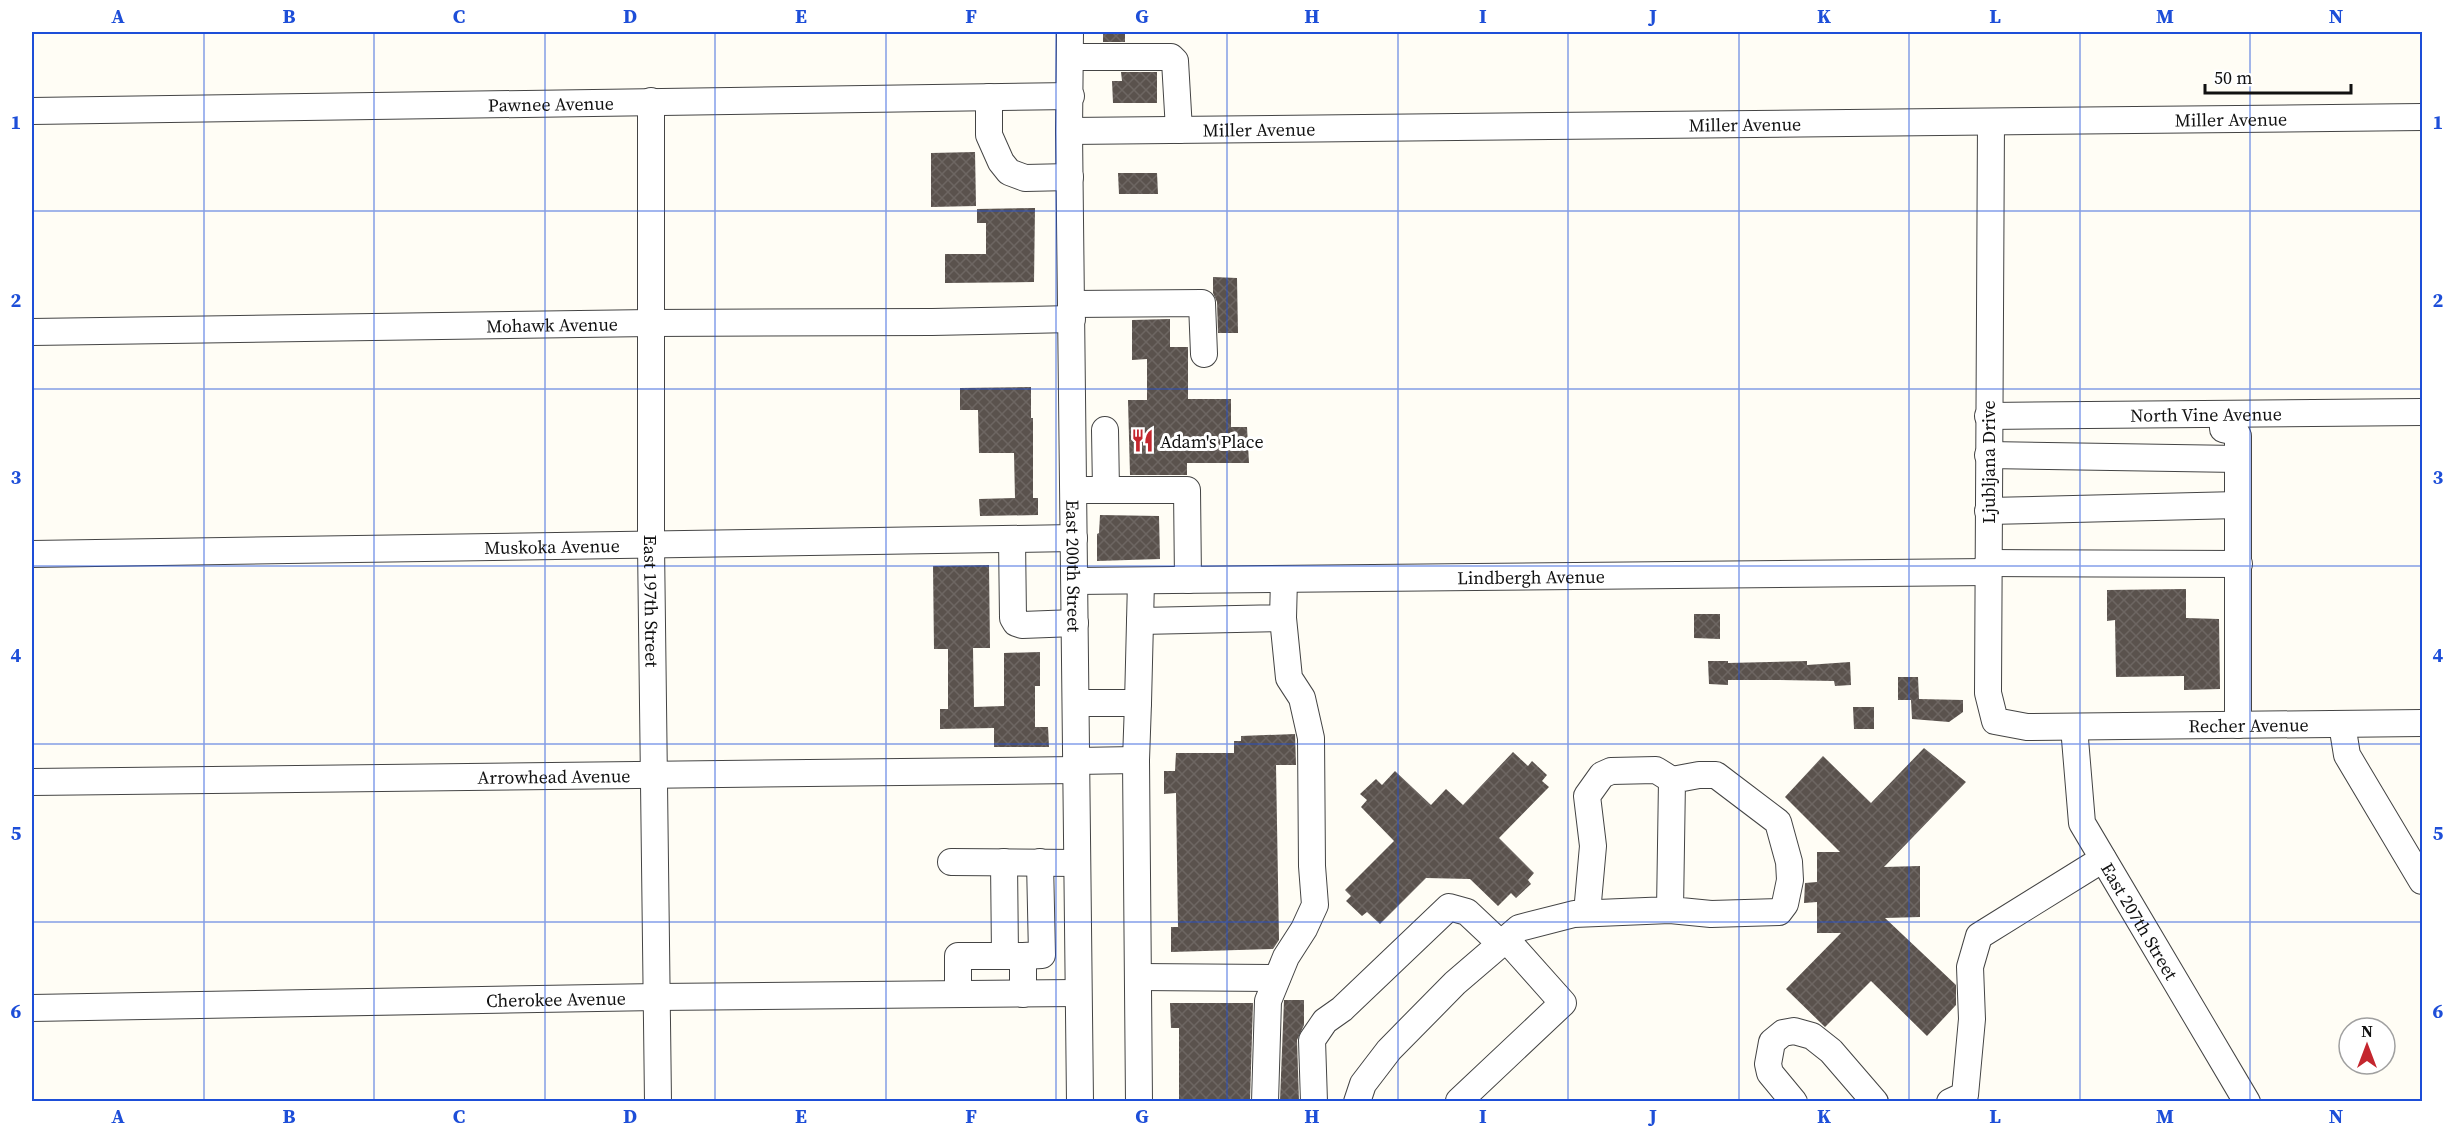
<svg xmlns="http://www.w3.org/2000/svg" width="2454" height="1133" viewBox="0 0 2454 1133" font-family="'Source Serif 4',serif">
<defs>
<pattern id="building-cross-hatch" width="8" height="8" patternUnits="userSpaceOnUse" patternTransform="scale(1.5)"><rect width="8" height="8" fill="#5a524d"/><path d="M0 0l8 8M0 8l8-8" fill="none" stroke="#6d6662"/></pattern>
</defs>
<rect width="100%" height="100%" fill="#fffdf5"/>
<!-- building -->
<g fill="url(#building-cross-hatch)">
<rect x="1103" y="32" width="22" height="10"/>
<path d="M1121,72H1157V103H1113L1112,81H1122Z"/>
<path d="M975,152L976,206L931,207V153Z"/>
<path d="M1118,173H1157L1158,194H1119Z"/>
<path d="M1035,208L1034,282L945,283V254H986V223H977V209Z"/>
<path d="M1213,277L1237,278L1238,333H1218L1217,302L1213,293Z"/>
<path d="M1170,319V347H1188V399H1231V427H1247L1249,463H1187V475H1130L1128,400H1147V359L1132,360V320Z"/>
<path d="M1031,387V418H1033V498H1038V515L980,516L979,499L1015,498L1014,453H979L978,410H960V388Z"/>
<path d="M1100,515L1159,516L1160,559L1097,561V534L1099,533Z"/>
<path d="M989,565L990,648H973L974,707L1004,706V653L1040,652V686H1035V727H1048L1049,747H994V728L940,729V709H948V649H934L933,566Z"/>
<path d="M2186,589V618L2219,619L2220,689L2184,690V676L2116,677L2115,620L2107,621V590Z"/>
<path d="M1694,614H1720V639L1694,638Z"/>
<path d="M1708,661H1728V663L1807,661V665L1850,662L1851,685L1835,686L1834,681L1780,680H1728V685L1709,684Z"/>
<path d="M1898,677H1918L1919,699L1963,700V712L1949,722L1912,719L1911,700H1898Z"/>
<path d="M1853,707H1874V729H1854Z"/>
<path d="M1295,734L1296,765H1276L1279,940L1273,949L1171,952V927H1178L1176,793L1164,794V771H1175L1176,753H1234V741H1241V736Z"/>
<path d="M1924,748L1966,782L1884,867L1920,866V917L1885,918L1956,985V1005L1927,1036L1871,981L1825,1027L1786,989L1841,933H1817V902L1804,903L1805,883L1817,882V852H1840L1785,797L1823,756L1871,803Z"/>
<path d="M1513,752L1528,766L1532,761L1547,775L1542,781L1549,787L1499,838L1534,873L1528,880L1531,884L1516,898L1511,893L1498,906L1470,879L1426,878L1380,924L1367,912L1362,916L1346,901L1351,896L1345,890L1394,841L1361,807L1367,800L1360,794L1376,779L1382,785L1395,771L1431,805L1446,789L1463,805Z"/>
<path d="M1284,1000H1304V1025L1297,1040L1299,1101H1280Z"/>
<path d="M1170,1003H1253L1250,1101H1179V1028H1171Z"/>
</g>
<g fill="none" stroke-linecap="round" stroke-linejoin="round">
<defs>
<g id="minor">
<path id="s1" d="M1070,32L1069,131L1080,1102"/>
<path d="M1070,57H1171L1175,61L1179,130"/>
<path d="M989,97V135L1001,162L1009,172L1025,178L1070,177"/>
<path id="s2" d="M651,101V545L658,1102"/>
<path id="s3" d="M32,111L1071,96"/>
<path id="s4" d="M1991,122L1988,693L1995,721L2027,727L2422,723"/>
<path id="s5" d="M1069,131L2422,117"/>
<path d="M1072,304L1202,303L1204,354"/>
<path id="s6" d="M32,332L651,323L932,322L1072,319"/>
<path d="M2223,414V429L2236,432L2238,436V725"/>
<path id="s7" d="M1988,416L2422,412"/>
<path d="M1105,430L1106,490"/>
<path d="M1988,455L2238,459"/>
<path d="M1074,490H1187L1188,580"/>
<path d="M1988,511L2238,505"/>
<path d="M1012,539L1013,618L1016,623L1022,625L1075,623"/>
<path id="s8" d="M32,554L1074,538"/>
<path d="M1988,563L2239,564"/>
<path id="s9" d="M1075,581L1988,572"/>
<path d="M1140,621L1283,618L1284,579"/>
<path d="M1076,703H1138L1136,760"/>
<path d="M1138,703L1141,581"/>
<path d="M2342,724L2347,755L2422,881"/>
<path id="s10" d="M2074,727L2082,823L2247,1102"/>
<path d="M1076,761L1136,760L1139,1102"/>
<path id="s11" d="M32,782L1076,770"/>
<path d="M951,862L1077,863"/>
<path d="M1004,862L1005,956"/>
<path d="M1587,913L1593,846L1587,796L1602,775L1611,771L1656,770L1672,780"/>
<path d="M1023,956L1042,955L1040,862"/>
<path d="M1139,977L1277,978"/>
<path d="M958,994V956H1023V994"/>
<path id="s12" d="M32,1008L657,997L1078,993"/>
<path d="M1459,1101L1563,1003L1506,939"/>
<path d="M1265,1102L1268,1001L1286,957L1304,929L1315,905L1312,866L1311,738L1302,698L1289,678L1283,618"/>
<path d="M1314,1102L1312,1040L1325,1021L1342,1009L1449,907L1467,912L1501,944"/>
<path d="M1357,1102L1363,1084L1389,1050L1455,983L1519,928L1574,914L1670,910L1711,914L1779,912L1785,904L1790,880L1789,862L1778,822L1716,775H1699L1672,780L1670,910"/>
<path d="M1794,1102L1770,1073L1768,1064L1772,1042L1783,1033L1794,1031L1812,1036L1831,1051L1875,1102"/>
<path d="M1950,1102L1965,1095L1972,1019L1970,967L1979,936L2103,859"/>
</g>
</defs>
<!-- minor casing -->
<use href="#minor" stroke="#444" stroke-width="28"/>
<!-- minor -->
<use href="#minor" stroke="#fff" stroke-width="26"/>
</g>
<!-- grid -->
<path fill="none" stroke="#1d4ed8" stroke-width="1.5" stroke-opacity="0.55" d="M204,32V1102M374,32V1102M545,32V1102M715,32V1102M886,32V1102M1056,32V1102M1227,32V1102M1398,32V1102M1568,32V1102M1739,32V1102M1909,32V1102M2080,32V1102M2250,32V1102M32,211H2422M32,389H2422M32,566H2422M32,744H2422M32,922H2422"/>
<!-- icons -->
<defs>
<symbol id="restaurant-bare" viewBox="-9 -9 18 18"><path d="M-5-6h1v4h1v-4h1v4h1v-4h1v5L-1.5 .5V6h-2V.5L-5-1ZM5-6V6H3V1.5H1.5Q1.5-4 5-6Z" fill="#c4262e" stroke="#fff" stroke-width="2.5" paint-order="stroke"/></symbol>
</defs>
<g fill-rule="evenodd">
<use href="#restaurant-bare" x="1126" y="424" width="33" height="33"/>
</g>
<g text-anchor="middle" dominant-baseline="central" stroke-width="6" stroke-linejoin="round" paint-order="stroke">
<!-- street labels -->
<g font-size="18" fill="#111" stroke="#fff">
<text stroke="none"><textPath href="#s3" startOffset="519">Pawnee Avenue</textPath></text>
<text stroke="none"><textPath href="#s5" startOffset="1162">Miller Avenue</textPath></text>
<text stroke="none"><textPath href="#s5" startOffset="676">Miller Avenue</textPath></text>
<text stroke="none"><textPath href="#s5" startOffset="190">Miller Avenue</textPath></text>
<text stroke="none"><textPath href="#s6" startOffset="520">Mohawk Avenue</textPath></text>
<text stroke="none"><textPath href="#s7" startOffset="218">North Vine Avenue</textPath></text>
<text transform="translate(1988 462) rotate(-90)">Ljubljana Drive</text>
<text stroke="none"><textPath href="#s8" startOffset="520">Muskoka Avenue</textPath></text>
<text stroke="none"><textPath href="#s1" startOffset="534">East 200th Street</textPath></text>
<text stroke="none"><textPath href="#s9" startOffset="456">Lindbergh Avenue</textPath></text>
<text stroke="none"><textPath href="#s2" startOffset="500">East 197th Street</textPath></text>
<text stroke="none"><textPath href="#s4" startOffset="854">Recher Avenue</textPath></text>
<text stroke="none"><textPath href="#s11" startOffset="522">Arrowhead Avenue</textPath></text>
<text stroke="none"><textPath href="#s10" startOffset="210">East 207th Street</textPath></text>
<text stroke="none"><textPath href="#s12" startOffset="524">Cherokee Avenue</textPath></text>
</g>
<!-- poi labels -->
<g font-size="18" fill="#111" stroke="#fff" text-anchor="start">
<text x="1160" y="441">Adam's Place</text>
</g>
</g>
<!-- border -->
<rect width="2454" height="1133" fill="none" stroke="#ffffff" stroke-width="66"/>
<!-- north arrow -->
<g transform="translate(2367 1046)"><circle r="28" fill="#ffffff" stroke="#a0a0a0" stroke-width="1.5"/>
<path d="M0-4.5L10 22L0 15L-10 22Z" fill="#c4262e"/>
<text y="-9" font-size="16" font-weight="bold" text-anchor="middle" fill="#111111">N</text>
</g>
<!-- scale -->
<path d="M2205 84v9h146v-9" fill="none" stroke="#111111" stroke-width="3"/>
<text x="2214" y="84" font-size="18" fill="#111111" stroke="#ffffff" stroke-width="4.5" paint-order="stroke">50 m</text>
<rect x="33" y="33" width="2388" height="1067" fill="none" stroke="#1d4ed8" stroke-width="2"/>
<g font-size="20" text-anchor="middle" font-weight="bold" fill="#1d4ed8">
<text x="118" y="23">A</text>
<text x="289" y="23">B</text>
<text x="459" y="23">C</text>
<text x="630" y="23">D</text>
<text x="801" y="23">E</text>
<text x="971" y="23">F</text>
<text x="1142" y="23">G</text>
<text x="1312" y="23">H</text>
<text x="1483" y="23">I</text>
<text x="1653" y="23">J</text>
<text x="1824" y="23">K</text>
<text x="1995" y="23">L</text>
<text x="2165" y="23">M</text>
<text x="2336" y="23">N</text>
<text x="16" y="129">1</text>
<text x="2438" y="129">1</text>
<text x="16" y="307">2</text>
<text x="2438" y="307">2</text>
<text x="16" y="484">3</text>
<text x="2438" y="484">3</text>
<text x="16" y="662">4</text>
<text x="2438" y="662">4</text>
<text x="16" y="840">5</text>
<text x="2438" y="840">5</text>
<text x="16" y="1018">6</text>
<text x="2438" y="1018">6</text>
<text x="118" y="1123">A</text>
<text x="289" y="1123">B</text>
<text x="459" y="1123">C</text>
<text x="630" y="1123">D</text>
<text x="801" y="1123">E</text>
<text x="971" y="1123">F</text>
<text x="1142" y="1123">G</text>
<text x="1312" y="1123">H</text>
<text x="1483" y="1123">I</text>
<text x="1653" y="1123">J</text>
<text x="1824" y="1123">K</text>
<text x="1995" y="1123">L</text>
<text x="2165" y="1123">M</text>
<text x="2336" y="1123">N</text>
</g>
</svg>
